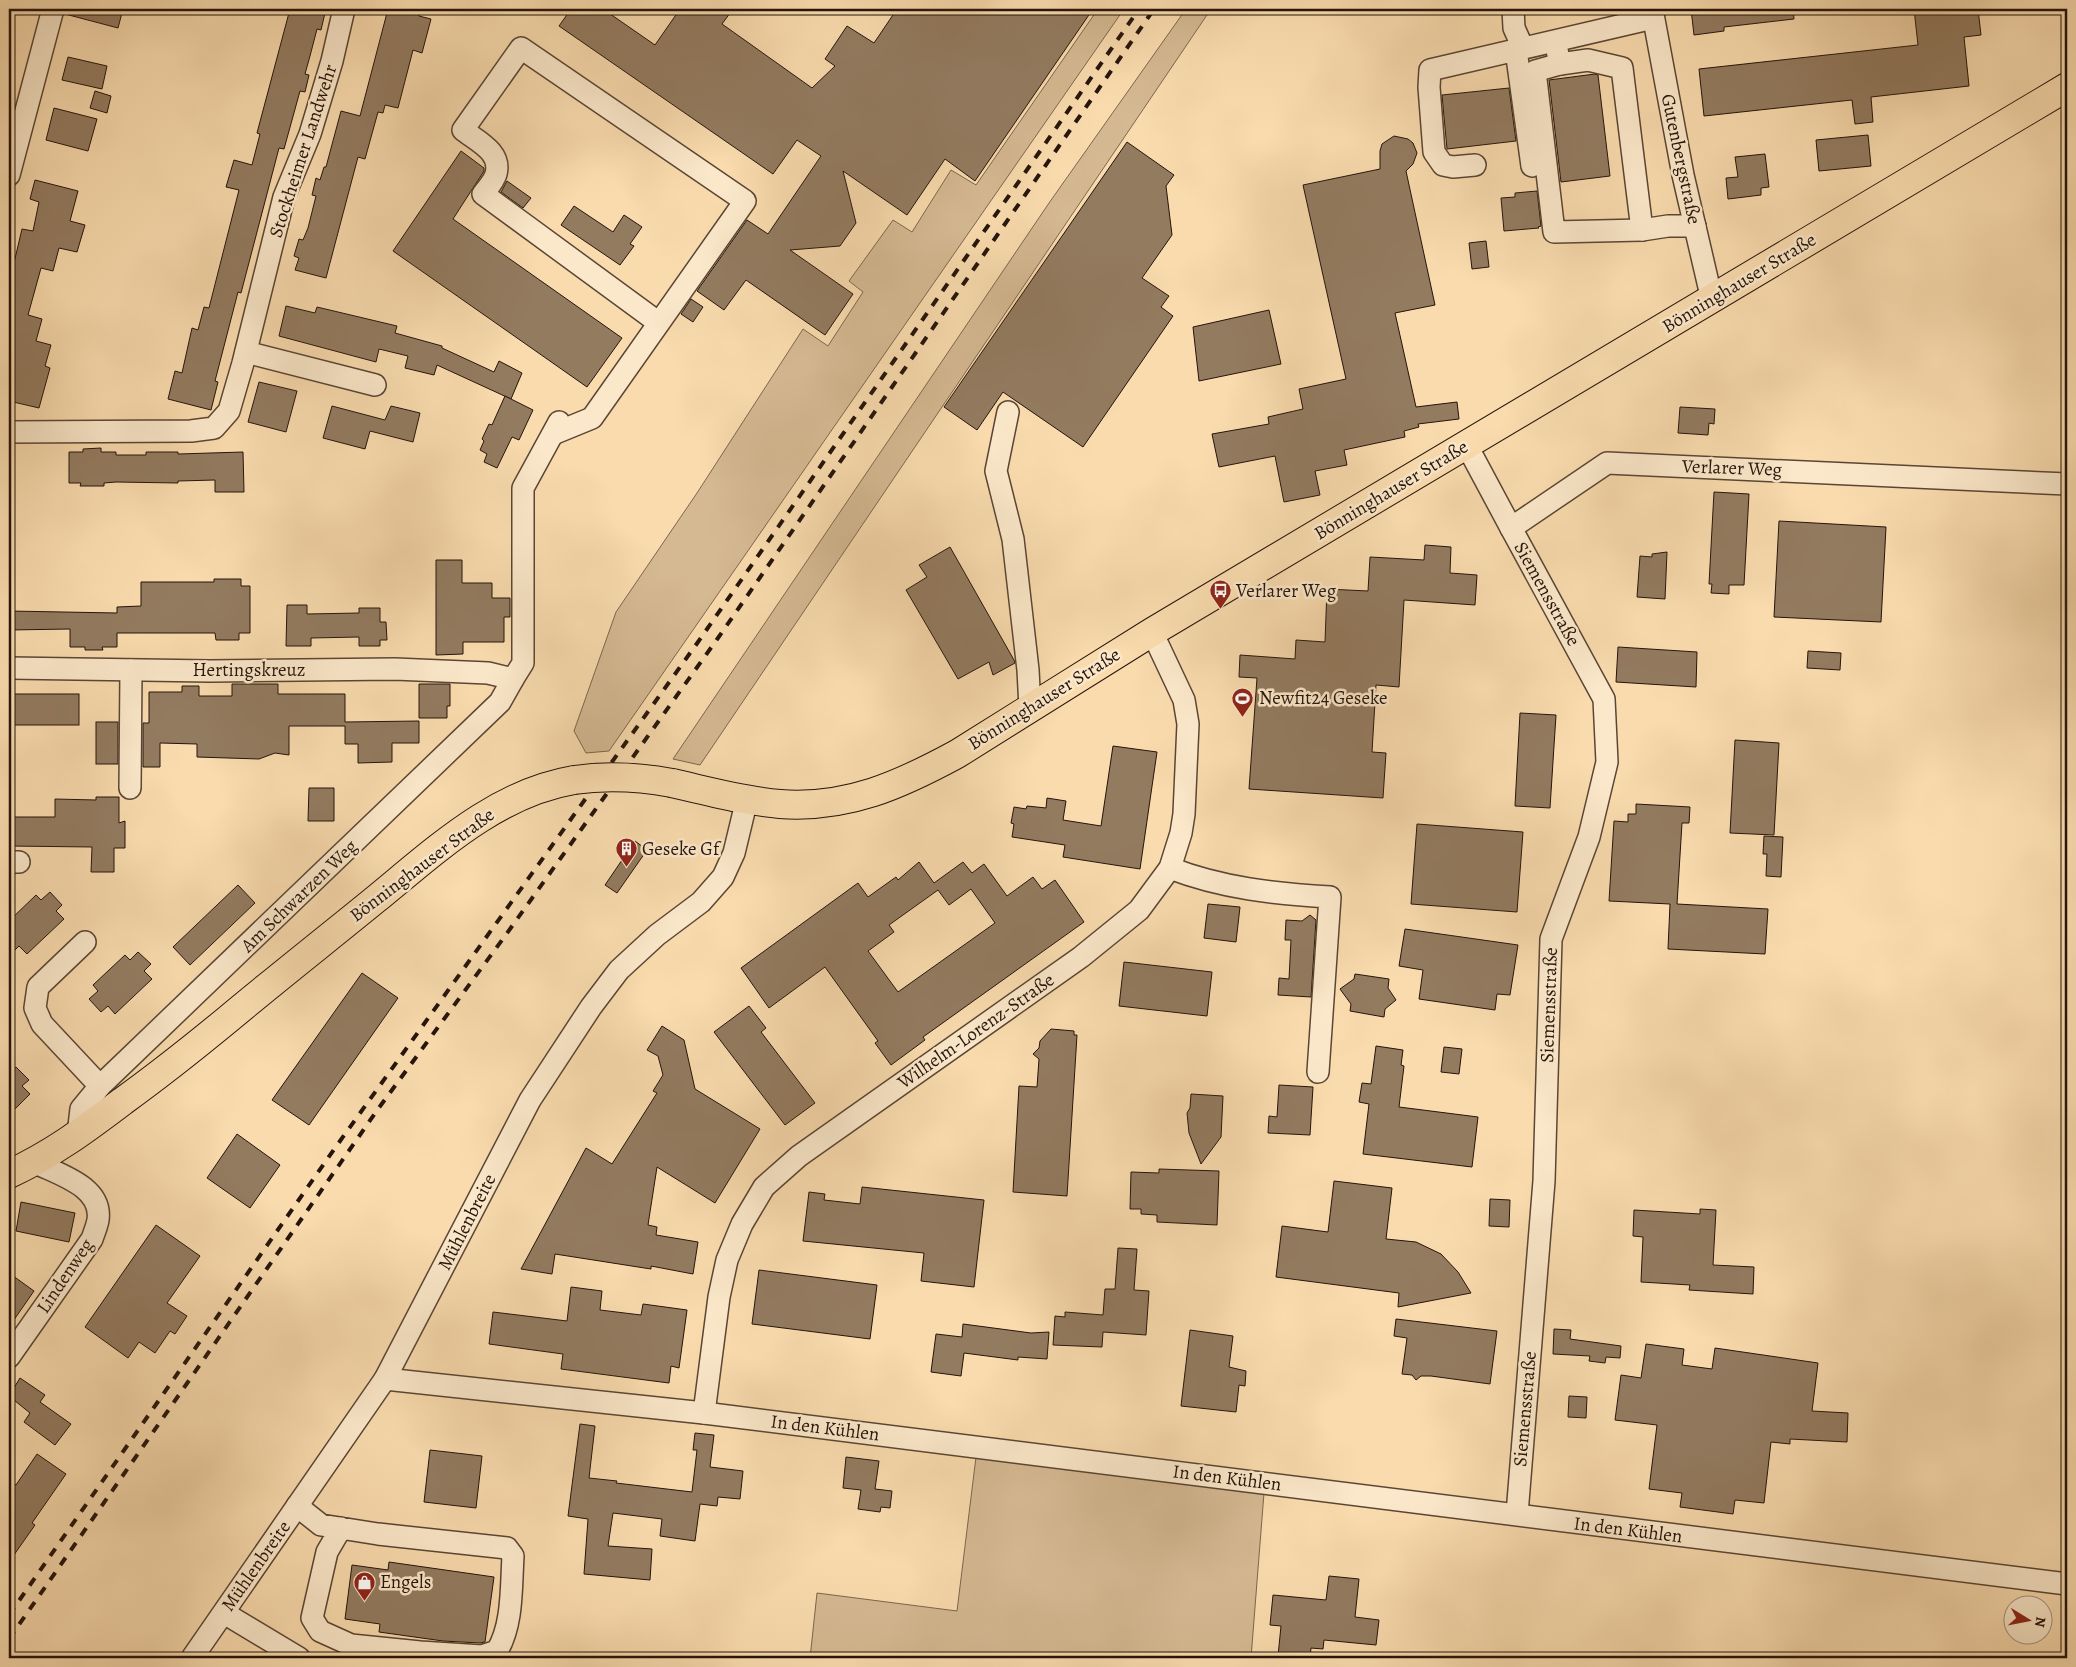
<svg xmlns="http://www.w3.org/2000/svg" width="2076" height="1667" viewBox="0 0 2076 1667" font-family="Alegreya,serif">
<rect width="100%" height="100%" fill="#f9dbae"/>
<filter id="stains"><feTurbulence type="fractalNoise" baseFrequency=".004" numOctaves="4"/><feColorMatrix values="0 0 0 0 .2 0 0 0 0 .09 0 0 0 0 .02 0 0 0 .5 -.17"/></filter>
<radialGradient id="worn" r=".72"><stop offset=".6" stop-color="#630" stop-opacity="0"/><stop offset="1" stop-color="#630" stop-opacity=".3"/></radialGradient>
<!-- green -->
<g fill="#d5b992" stroke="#7d664e">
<path d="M1098,9H1124L609,751L586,753L574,731L616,612L697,493L803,329L828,346L863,292L849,281L893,220L912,232L951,170L976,185Z"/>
<path d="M1186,9H1211L700,765L673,759L1049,203Z"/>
<path d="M976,1457L1264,1493L1251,1658H810L817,1593L957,1611Z"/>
</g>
<!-- building -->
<g fill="#937b60" stroke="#25140b" fill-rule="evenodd">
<path d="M66,9H123L118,28L65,14Z"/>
<path d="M290,9H322L321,12L325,13L321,30L317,29L310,56L305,74L309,75L305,92L300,91L284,149L279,148L241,293L238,292L215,381L218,382L211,410L168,399L175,371L182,373L192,328L198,330L204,307L209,308L239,190L226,187L234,160L252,165L260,134L257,133Z"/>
<path d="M388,9H421L419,16L431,19L422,53L413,50L398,108L385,105L383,113L378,112L365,159L358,157L326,278L295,270L299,258L294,256L299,239L303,240L308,228L316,196L312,195L316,178L320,180L324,167H326L341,111L360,116Z"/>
<path d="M571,9H603L655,45L680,9H733L722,24L812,88L835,66L825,59L847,26L874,43L897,9H1093L975,181L945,159L907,215L843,171L856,223L840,246L790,250L853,294L825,335L746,280L724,310L697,291L747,220L768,234L821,156L797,140L773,174L559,26Z"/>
<path d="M1691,9H1793L1794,19L1724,27V31L1694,35Z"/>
<path d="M1914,9H1978L1981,35L1964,37L1969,86L1871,97L1873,122L1855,124L1852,100L1704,116L1699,69L1918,45Z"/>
<path d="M68,57L107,66L102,89L62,80Z"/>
<path d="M1595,74L1598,75L1610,176L1561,182L1549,80Z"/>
<path d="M1509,88L1516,141L1447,149L1442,95Z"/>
<path d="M95,91L111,96L107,113L90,108Z"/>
<path d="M54,108L97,119L88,151L46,140Z"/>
<path d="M1868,135L1871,166L1819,171L1816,140Z"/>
<path d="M1394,136L1408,139L1413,143L1417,153L1413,164L1406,171L1435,305L1395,313L1416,407L1457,402L1459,419L1418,424L1419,427L1404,431L1405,437L1344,450L1347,465L1315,471L1320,495L1284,502L1275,456L1219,467L1212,434L1269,424L1268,417L1303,409L1299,389L1346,379L1303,185L1380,169V151L1382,144Z"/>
<path d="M1127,142L1174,175L1166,186L1172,235L1142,278L1169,296L1161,307L1173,316L1083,447L1003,392L977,430L944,407Z"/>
<path d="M461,151L484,168V171L453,219L622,338L587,387L393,251Z"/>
<path d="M1765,154L1769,187L1761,188V195L1728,199L1726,178L1738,177L1735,157Z"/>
<path d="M35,180L78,191L70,221L85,225L77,252L59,248L53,271L41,268L28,315L42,319L36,341L51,345L45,366L50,368L39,408L9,401V284L22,229L33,231L39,202L30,199Z"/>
<path d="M507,181L531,198L523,208L501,192Z"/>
<path d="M1537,191L1541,226L1538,227L1539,228L1504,231L1501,198L1515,197V193Z"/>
<path d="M574,206L613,232L624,215L642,227L630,244L634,246L620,265L561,225Z"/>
<path d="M1486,241L1489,267L1472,269L1469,243Z"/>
<path d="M691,299L703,307L693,322L681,314Z"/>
<path d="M286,306L315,313L317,307L397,326L395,333L442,346V348L494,372L499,361L522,373L511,399L437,365L434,375L405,368L408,356L379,349L376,362L279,336Z"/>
<path d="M1269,310L1281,364L1199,381L1193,327Z"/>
<path d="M259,382L297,391L286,432L248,422Z"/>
<path d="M505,396L533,410L519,440L512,437L497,468L484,462L487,454L480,450L484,441L482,439L489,424L492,425Z"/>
<path d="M332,406L385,420L391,406L420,413L413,442L370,431L365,449L323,438Z"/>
<path d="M1680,407L1715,409L1714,424L1709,423L1708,435L1678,433Z"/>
<path d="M101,448V452H116V455H146V452H178V454L243,452L244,492H215V480L178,481V483L116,482L104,483V486H80L81,483H69V452H83V449Z"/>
<path d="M1714,492L1749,494L1744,585H1729V594L1711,593L1712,584H1709Z"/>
<path d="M1779,521L1886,527L1881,622L1774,617Z"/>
<path d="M1425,545L1451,547L1450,573L1477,575L1475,605L1404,600L1399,687L1376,685L1372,752L1386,753L1383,798L1249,789L1257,678L1239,677L1240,655L1295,659L1296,640L1325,642L1327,589L1368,591L1370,557L1424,560Z"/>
<path d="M950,547L1014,660L1015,663L993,675L989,662L958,679L906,590L927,577L919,565Z"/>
<path d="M1667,552L1665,599L1637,597L1640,556L1652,557V554Z"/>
<path d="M436,560H462V583H492V598H510V617H504V642H463V654L436,655Z"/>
<path d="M214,579H241V586H250V633H239V640H216L215,633H117V647H102L103,650H85V647H70V629L9,630V611L117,613V607L141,606V582H214Z"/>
<path d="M287,605H307V614L359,613V608H380V622H386L387,640H380V646H359V637L311,638V646H286Z"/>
<path d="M1618,647L1697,652L1696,687L1616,682Z"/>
<path d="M1808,651L1841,653L1840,670L1807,668Z"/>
<path d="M232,684H278V694H345V722L419,721V743H392V762L358,763V744H345V726H289V755L275,753L259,759L197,757V744L160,743V767H143V723H149V692H182V686H199V696H232Z"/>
<path d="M419,684H450V706H447V718H419Z"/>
<rect x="9" y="694" width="70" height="31"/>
<path d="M1520,713L1556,715L1550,808L1515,806Z"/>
<rect x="96" y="722" width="22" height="42"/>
<path d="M1735,740L1779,743L1774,835L1730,833Z"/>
<path d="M1113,746L1157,752L1140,869L1063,857L1065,845L1012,837L1014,824L1011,823L1014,807L1026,809L1027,806L1046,808L1047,798L1066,801L1063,820L1101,826Z"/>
<path d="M309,788H334V821H308Z"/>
<path d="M96,797H119V823L125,821V848H114V872H91L92,847L9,846V817H55V799L96,800Z"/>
<path d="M1636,804L1690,807L1689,823H1682L1677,904L1768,909L1765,954L1668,949L1670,904L1609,901L1614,821L1628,822V814H1636Z"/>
<path d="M1417,824L1523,832L1517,912L1411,904Z"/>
<path d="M1764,836L1783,837L1781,877L1766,876L1767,854H1763Z"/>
<path d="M635,841L647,850L617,893L605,885Z"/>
<path d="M919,862L934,883L963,862L972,873L984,864L1007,896L1033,877L1042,889L1055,880L1084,922L923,1037L925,1040L891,1065L875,1043L878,1041L825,967L769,1008L741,968L858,883L868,897L896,877L898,880ZM971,889L995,923L898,992L868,951L894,932L889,925L938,890L949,905Z"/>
<path d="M238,885L255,903L190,965L173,947Z"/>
<path d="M50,892L62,905L56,911L64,919L27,954L19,946L9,956V921L36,895L41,900Z"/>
<path d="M1208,904L1240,907L1236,942L1204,938Z"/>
<path d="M1310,915L1316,920L1311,997L1278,995L1279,978L1289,979L1291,940H1285L1286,920L1302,921Z"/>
<path d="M1405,929L1518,945L1510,995L1497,994L1495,1010L1419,999L1423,970L1399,966Z"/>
<path d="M138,952L151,964L144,971L152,979L115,1014L108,1006L101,1012L89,999L98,991L93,985L125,955L130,960Z"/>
<path d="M1124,962L1212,972L1207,1016L1119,1006Z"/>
<path d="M362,973L398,998L309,1125L272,1100Z"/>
<path d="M1355,974L1389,979L1388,988L1396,1000L1385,1009L1384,1017L1350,1011L1351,1004L1340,989L1354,979Z"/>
<path d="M749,1006L766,1028L761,1032L815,1103L785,1125L714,1032Z"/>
<path d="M662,1026L684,1040L695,1089L760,1129L715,1203L657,1167L648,1225L657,1227L656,1235L698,1242L693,1274L651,1266V1269L555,1254L552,1274L521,1269L586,1148L612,1164L657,1093L653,1091L663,1075L658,1056L647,1050Z"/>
<path d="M1051,1029L1074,1031V1035H1077L1067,1196L1013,1192L1019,1086L1037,1087L1039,1059L1033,1054L1039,1048L1040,1041Z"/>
<path d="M1376,1046L1403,1050L1401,1065L1404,1066L1399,1107L1478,1117L1472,1167L1363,1154L1369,1104L1359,1102L1362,1083L1371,1084Z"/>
<path d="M1444,1047L1462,1049L1459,1074L1441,1072Z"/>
<path d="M16,1067L29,1080L22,1086L30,1094L9,1115V1072L10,1073Z"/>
<path d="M1279,1085L1313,1087L1310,1135L1268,1133L1269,1116L1277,1117Z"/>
<path d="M1191,1094L1223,1096L1221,1137L1201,1164L1189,1133L1187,1113L1190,1108Z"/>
<path d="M237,1134L280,1165L250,1208L207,1178Z"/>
<path d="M1159,1169L1219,1171L1217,1225L1157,1222V1215L1141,1214V1209H1130L1131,1172L1159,1173Z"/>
<path d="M1334,1181L1392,1188L1386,1239L1416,1242L1441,1254L1458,1272L1471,1293L1398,1307L1399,1293L1276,1277L1282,1226L1328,1232Z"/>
<path d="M862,1187L984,1200L974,1287L921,1281L924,1253L803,1241L809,1192L825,1194L824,1200L860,1204Z"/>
<path d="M1490,1199L1510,1200L1509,1227L1489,1226Z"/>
<path d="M21,1202L75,1213L69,1242L16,1231Z"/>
<path d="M1700,1209L1716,1210L1713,1265L1754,1267L1753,1294L1689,1290L1690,1285L1641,1282L1643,1237L1633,1236L1634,1210L1700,1214Z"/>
<path d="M156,1225L200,1256L167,1303L187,1316L175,1334L170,1331L155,1353L139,1342L128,1358L85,1327Z"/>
<path d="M1118,1248L1137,1249L1134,1290L1149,1291L1146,1335L1103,1332L1102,1347L1053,1345L1055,1316L1065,1317V1312L1103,1315L1105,1289H1115Z"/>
<path d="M759,1270L877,1285L870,1339L752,1324Z"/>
<path d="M9,1273L34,1291L9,1327Z"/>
<path d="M571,1287L602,1291L600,1310L641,1315L643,1304L687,1310L679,1368L671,1366L669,1383L561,1369L563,1354L489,1344L493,1312L567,1321Z"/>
<path d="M1396,1319L1497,1331L1490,1384L1431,1376H1421L1416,1380L1412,1375L1402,1374L1407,1338L1394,1336Z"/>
<path d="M963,1324L1031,1333L1049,1332L1047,1359L1018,1357V1360L964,1353L961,1376L931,1372L936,1334L962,1337Z"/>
<path d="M1554,1329L1571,1330L1570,1339L1621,1346L1620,1358L1606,1357L1605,1363L1589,1361L1590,1356L1553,1354Z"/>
<path d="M1190,1330L1233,1336L1229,1367L1246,1371L1245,1386L1239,1385L1236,1412L1181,1406Z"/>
<path d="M1646,1344L1684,1349L1682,1365L1712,1369L1715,1348L1818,1363L1812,1411L1848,1413L1847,1442L1790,1439V1444L1771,1442L1764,1503L1735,1500L1733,1514L1680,1507L1682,1493L1649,1489L1657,1425L1615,1420L1621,1375L1641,1378Z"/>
<path d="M20,1378L45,1395L40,1402L71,1424L55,1445L24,1422L30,1413L9,1396Z"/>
<path d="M1569,1396L1587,1397L1586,1418L1568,1417Z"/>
<path d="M580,1424L595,1426L589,1478L617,1481L616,1483L692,1492L697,1450H693L695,1433L714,1435L710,1467L743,1471L740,1499L718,1497L717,1506L700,1504L695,1541L660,1536L662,1519L613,1513L608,1546L652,1549L650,1580L584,1574L588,1519L568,1516Z"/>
<path d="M430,1450L482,1456L476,1508L424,1502Z"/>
<path d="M37,1454L66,1474L32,1523L35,1525L9,1562V1480L16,1485Z"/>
<path d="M846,1457L879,1461L875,1489L892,1491L890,1508L881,1507L880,1512L858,1509L861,1490L843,1488Z"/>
<path d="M389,1562L494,1577L485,1642L480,1643L443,1641L379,1632L380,1624L345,1619L352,1565L388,1570Z"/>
<path d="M1329,1576L1359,1579L1355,1617L1379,1620L1376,1645L1324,1640L1323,1649L1311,1648L1310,1658L1278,1656L1281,1626L1270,1625L1273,1595L1326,1600Z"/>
</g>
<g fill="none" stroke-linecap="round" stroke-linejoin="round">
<defs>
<g id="minor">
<path d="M1513,9L1514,28L1523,48"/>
<path d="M1652,9L1683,175L1712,300"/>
<path d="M1516,50L1532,166"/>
<path d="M1557,50L1560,64L1588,60L1622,68L1642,230"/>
<path d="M1560,64L1535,71L1554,232L1642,230L1668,226H1695"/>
<path d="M1475,165L1453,167L1443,165L1434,152L1429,87L1430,70L1653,18"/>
<path d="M9,175L53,9"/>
<path d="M246,352L375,385"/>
<path d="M1008,412L996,471L1013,539L1028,670L1030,708"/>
<path d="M9,432L191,431L214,428L229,411L243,363L284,197L310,134L332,61L344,9"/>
<path d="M553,434L592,418L745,201L521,48L463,130C477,141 502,152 496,174C494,181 487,189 483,194L659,323"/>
<path d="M1466,444L1511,528L1607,463L2067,484"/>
<path d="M1511,528L1604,699L1607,762L1589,837L1551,939L1544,1181L1517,1514"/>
<path d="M9,668L210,671L395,669L488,673L513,679L500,702L100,1086L81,1109L78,1135"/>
<path d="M513,679L523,663V488L559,422"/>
<path d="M130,788L131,670"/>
<path d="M9,862H19"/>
<path d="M1170,868C1221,888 1276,894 1330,897L1318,1072"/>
<path d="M85,942L38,987L35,1008L42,1024L100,1086"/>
<path d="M9,1357L92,1239C94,1233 97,1226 98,1220C103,1186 57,1174 34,1162"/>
<path d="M385,1379L704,1413L2067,1584"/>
<path d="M704,1413L719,1297L727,1260L742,1224L764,1187L799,1156L1081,957L1139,910L1170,868L1181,833L1184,814L1188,724L1184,700L1152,632"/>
<path d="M297,1506L321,1525L378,1534L507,1548L513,1556C511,1587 513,1625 497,1651L482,1656L420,1652L351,1645L320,1631L312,1618L327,1552L341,1528"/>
<path d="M224,1613L299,1658"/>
<path d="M192,1658L385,1379L530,1100L591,1007L619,970L657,935L701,902L723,877L734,853L747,799"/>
</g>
<g id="major">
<path d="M672,783C708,791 744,801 780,804C847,809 900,785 957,754L1152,632L2067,87"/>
<path d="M9,1174C51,1155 86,1129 123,1101C159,1075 193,1048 227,1020C276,979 327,939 376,899C436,850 496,793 574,780"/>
</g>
</defs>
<!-- minor casing -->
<use href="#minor" stroke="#5a4634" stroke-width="24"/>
<!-- major casing -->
<use href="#major" stroke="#25140b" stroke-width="30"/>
<!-- minor -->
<use href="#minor" stroke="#fbe8ca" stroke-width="21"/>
<!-- major -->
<use href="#major" stroke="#f9dbae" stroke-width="28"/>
<!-- rail -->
<g stroke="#25140b" stroke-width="4" stroke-dasharray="9 9" stroke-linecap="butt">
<path d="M9,1615L335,1148L698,642L1139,9"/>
<path d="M9,1639L378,1109L505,936L718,638L1154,9"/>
</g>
<defs>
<path id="major-bridge" d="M574,780C608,775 639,777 672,783"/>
</defs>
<!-- major-bridge casing -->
<use href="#major-bridge" stroke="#25140b" stroke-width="30" stroke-linecap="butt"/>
<!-- major-bridge -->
<use href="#major-bridge" stroke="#f9dbae" stroke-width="28"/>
</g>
<!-- icons -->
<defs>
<symbol id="bus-pin" viewBox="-11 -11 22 30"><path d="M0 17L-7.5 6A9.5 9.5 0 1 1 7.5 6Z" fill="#8f2418" stroke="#fbe8ca"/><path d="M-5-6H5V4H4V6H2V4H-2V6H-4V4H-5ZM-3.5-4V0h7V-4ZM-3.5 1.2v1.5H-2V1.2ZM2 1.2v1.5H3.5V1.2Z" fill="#fff"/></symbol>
<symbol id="stadium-pin" viewBox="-11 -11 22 30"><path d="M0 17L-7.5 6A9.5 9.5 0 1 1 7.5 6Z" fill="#8f2418" stroke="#fbe8ca"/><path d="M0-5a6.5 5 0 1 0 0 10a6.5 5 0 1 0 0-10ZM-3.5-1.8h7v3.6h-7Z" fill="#fff"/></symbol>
<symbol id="building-pin" viewBox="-11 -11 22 30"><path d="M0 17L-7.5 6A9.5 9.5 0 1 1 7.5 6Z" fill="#8f2418" stroke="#fbe8ca"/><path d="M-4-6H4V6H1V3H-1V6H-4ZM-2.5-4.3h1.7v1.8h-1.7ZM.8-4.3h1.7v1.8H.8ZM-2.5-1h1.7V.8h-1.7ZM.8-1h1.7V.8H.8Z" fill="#fff"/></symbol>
<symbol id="shop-pin" viewBox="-11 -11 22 30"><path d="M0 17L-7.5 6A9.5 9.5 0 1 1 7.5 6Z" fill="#8f2418" stroke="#fbe8ca"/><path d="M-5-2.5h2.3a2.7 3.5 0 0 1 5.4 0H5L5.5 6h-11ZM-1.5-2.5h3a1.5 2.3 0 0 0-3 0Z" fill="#fff"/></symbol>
</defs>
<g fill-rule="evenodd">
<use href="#bus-pin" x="1208" y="578" width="25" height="34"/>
<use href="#stadium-pin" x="1230" y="686" width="25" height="34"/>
<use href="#building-pin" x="614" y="836" width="25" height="34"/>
<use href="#shop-pin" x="352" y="1570" width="25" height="34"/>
</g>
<g text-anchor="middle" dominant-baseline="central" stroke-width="5" stroke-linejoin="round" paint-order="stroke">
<!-- street labels -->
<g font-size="19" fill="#25140b" stroke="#fbe8ca">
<text transform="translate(303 151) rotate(-72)">Stockheimer Landwehr</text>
<text transform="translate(1681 159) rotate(78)">Gutenbergstraße</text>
<text transform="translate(1739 283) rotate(-31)">Bönninghauser Straße</text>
<text transform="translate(1732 468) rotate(2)">Verlarer Weg</text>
<text transform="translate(1391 490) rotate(-31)">Bönninghauser Straße</text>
<text transform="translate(1547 594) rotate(61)">Siemensstraße</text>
<text x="249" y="670">Hertingskreuz</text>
<text transform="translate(1044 699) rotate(-32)">Bönninghauser Straße</text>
<text transform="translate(422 865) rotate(-37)">Bönninghauser Straße</text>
<text transform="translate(299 896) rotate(-44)">Am Schwarzen Weg</text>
<text transform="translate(1549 1005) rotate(-88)">Siemensstraße</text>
<text transform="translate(976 1031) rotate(-35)">Wilhelm-Lorenz-Straße</text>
<text transform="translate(467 1222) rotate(-63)">Mühlenbreite</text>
<text transform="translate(65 1276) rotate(-56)">Lindenweg</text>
<text transform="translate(1525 1409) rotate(-85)">Siemensstraße</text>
<text transform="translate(825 1428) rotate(7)">In den Kühlen</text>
<text transform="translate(1227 1478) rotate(7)">In den Kühlen</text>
<text transform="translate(1628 1530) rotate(7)">In den Kühlen</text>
<text transform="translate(256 1566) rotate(-55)">Mühlenbreite</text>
</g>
<!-- poi labels -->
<g font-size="19" fill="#25140b" stroke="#fbe8ca" text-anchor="start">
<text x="1236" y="591">Verlarer Weg</text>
<text x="1259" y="698">Newfit24 Geseke</text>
<text x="642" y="849">Geseke Gf</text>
<text x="380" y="1582">Engels</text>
</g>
</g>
<!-- margin -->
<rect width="2076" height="1667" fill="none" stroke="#f9dbae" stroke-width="30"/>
<rect x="10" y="10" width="2056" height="1647" fill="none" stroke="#25140b" stroke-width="2.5"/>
<rect x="15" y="15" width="2046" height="1637" fill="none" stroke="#25140b"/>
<!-- north arrow -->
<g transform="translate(2028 1620) rotate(100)"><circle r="24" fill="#fbe8ca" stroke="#a5937e"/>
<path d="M0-4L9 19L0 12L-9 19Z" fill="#8f2418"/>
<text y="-8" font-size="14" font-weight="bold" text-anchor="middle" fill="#25140b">N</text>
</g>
<rect width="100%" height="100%" filter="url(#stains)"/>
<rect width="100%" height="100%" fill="url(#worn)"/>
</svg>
